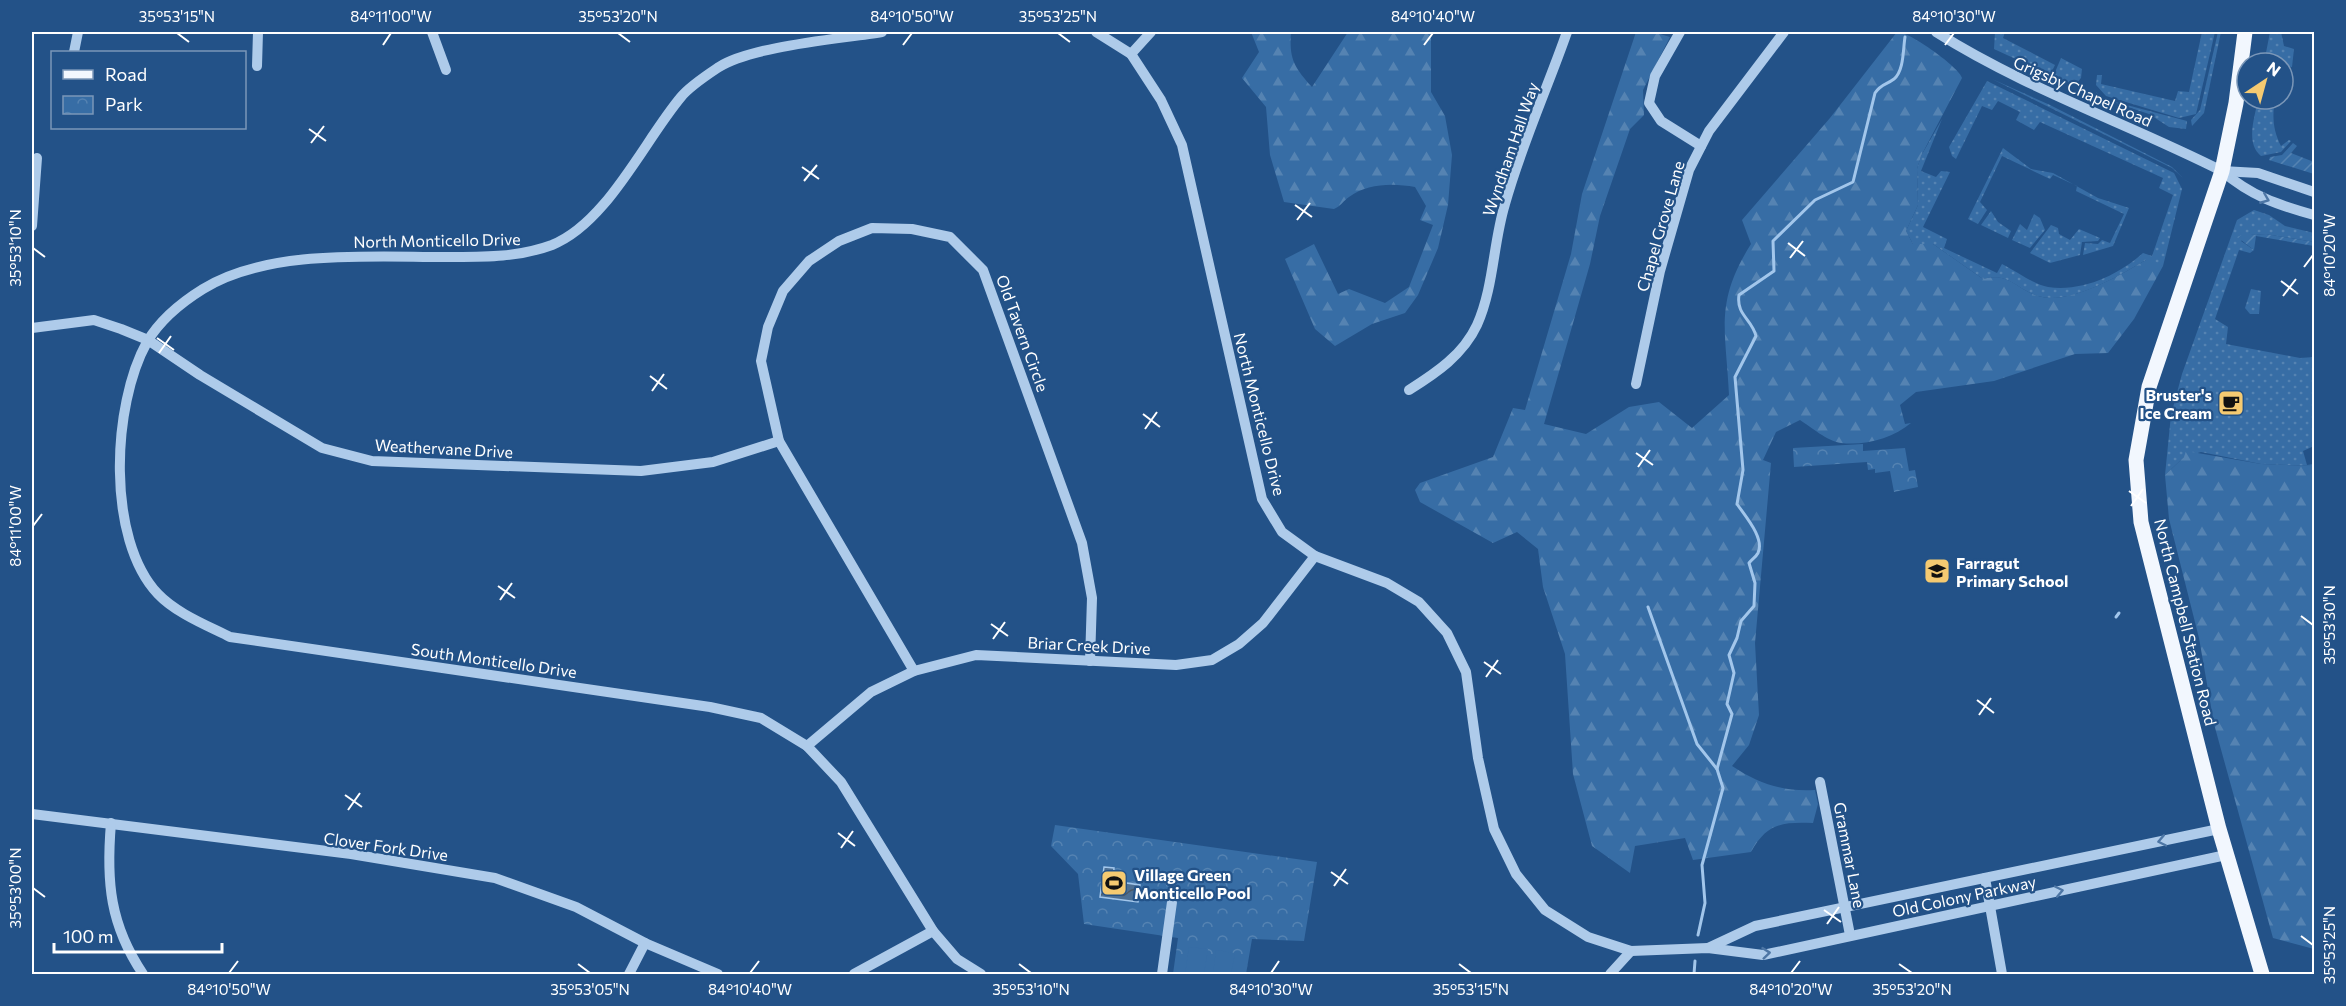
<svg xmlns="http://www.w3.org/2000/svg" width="2346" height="1006" viewBox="0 0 2346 1006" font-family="Commissioner,sans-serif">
<defs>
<pattern id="grass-dots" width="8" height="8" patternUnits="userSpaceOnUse" patternTransform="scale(1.5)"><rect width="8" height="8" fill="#376da5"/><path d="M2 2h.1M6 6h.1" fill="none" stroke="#5583b2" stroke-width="1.8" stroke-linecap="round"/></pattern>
<pattern id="forest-firs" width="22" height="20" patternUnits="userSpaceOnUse" patternTransform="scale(1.5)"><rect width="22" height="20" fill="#376da5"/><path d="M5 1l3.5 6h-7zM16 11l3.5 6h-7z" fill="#5583b2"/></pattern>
<pattern id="park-crowns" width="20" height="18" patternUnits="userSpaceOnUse" patternTransform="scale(1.5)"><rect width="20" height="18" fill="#376da5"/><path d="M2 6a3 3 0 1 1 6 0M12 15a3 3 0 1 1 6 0" fill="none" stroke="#5583b2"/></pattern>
<pattern id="garden-furrows" width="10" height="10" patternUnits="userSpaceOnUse" patternTransform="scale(1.5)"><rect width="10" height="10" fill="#376da5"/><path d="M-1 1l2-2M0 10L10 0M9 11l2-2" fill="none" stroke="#5583b2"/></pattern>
<pattern id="water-waves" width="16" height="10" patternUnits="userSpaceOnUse" patternTransform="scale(1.5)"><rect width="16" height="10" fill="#4c6f94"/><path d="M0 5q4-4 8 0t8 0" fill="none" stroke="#4c5865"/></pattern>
</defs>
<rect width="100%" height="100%" fill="#235288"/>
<!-- grass -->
<g fill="url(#grass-dots)">
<path d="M1995,32H2005L2003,38L2055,65L2050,75L1994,49Z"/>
<path d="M2202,32H2215L2196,114L2179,118L2106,96L2096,85L2097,75H2102L2101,84L2175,101L2178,91L2189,92Z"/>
<path d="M2218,32H2221L2204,113L2192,126L2191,120L2200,110Z"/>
<path d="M2270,32H2281L2284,46L2294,49L2292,67L2283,66V63H2264Z"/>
<path d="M2061,58L2082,69L2081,78L2075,85L2053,77Z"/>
<path d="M1992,79L2050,105L2172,167L2183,178L2172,168Z"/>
<path d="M1987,81L2174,173L2182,189L2163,266L2146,260C2120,275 2070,306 2038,296C2016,289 2008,272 1983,279L1933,244H1913L1906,231L1918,205L1917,169L1921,156L1942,119L1921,171L1936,177L1941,171L1950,172L1923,227L1947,239L1944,248L1997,273L2002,264C2016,271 2033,284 2048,287C2083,292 2118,275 2143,253L2152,256L2173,195L2159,188L2163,178L2040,122L2034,130L2016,120L2020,112L1998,101L1992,110L1982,106L1956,159L1952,156L1949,147Z"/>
<path d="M2096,92L2104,99L2187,121L2186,129L2169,127L2149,114L2101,98Z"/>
<path d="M2258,99H2275C2272,117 2273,130 2281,146L2289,140L2291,141L2281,152L2261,156C2245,143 2255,117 2258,99Z"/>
<path d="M2003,148L2031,169L2053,173L2098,198L2129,208L2113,246L2083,255L2085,243L2098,244L2102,240L2110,243L2124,214L2076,191L2077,186L2053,175L2050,179L2002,156L1980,202L1987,210L1978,224L1968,219Z"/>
<path d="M2254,210L2269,215L2285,226L2314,233V242L2266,234L2250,235V232L2241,241L2254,250L2250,253L2239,250L2215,319L2228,327L2226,344L2300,358L2314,357V446L2303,451L2307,465L2314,464V466L2261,464L2201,452L2184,457L2165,475L2171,415L2182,374L2237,220Z"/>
<path d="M1991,211L1998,222L2011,231L2008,238L1981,225Z"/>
<path d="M2034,214L2040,218L2045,230L2030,248L2012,240L2020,224L2027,230Z"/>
<path d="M2051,225L2058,228L2059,234L2070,240L2079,229L2100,238L2098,241L2082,242L2080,255L2050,263L2030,253Z"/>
<path d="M2251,289L2261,291L2259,314H2250L2245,308Z"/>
</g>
<!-- forest -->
<g fill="url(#forest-firs)">
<path d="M1251,32H1291C1289,59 1294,67 1312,87L1348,32H1431V92L1445,116L1452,155L1448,205L1438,248L1418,295L1405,313L1372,324L1335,346L1315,329L1285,259L1314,244L1338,294L1349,289L1385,303L1409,287L1433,225L1420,220L1426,206L1415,187C1394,183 1367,183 1349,197C1343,201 1341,206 1334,209L1284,202L1270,155L1266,107L1242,78L1259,52Z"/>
<path d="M1636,32H1660V34L1670,37L1643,90L1644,115L1630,129L1600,216L1590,264L1544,424L1586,434L1629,407L1659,402L1692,428L1729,395C1726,330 1714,303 1751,244L1742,220L1830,118L1897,32C1909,31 1960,68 1962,78L1921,156L1917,169L1918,205L1906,231L1913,244H1933L1983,279C2009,272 2016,289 2038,296C2069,306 2120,275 2146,260L2151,259L2163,266L2134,319L2108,353L2075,354L1994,381L1916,392L1900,405L1905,424L1911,423C1893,438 1865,446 1841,443C1827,441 1811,427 1800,420L1776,432L1763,460L1771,463L1755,643L1759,715L1749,745L1732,766C1759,784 1784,792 1815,790L1818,804L1813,823C1782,822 1767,823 1751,852L1693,860L1685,838L1635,846L1630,873L1592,846L1573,774L1565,654L1543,587L1538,549L1517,532L1493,543L1420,502L1415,490L1420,483L1493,457L1513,408L1525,410L1571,254L1582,194Z"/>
<path d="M2186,451L2261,464L2314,466V949L2273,938L2214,724L2199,638L2169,519L2165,475L2184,457Z"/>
</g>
<!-- park -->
<g fill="url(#park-crowns)">
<path d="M1863,444V451L1905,448L1909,471L1915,470L1918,487L1894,492L1890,471L1875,473V469L1868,470L1867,462L1794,467L1793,448Z"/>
<path d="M1055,825L1317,862L1304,941L1252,939L1246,974H1173L1178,938L1084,924L1078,874L1051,846Z"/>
</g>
<!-- garden -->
<g fill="url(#garden-furrows)">
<path d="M2293,143L2297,146L2291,153L2314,162V174L2269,160L2270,157L2282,155Z"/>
<path d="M2250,232L2251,235L2266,234L2314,242V246L2256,236L2254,250L2237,237Z"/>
</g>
<!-- pitch -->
<g fill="#376da5">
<path d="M1189,947L1208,949L1204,974H1185Z"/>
<path d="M1216,950L1235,953L1231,974H1213Z"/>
</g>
<!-- water -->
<path fill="url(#water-waves)" stroke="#a2c6eb" stroke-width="1.5" d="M1104,867L1114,868L1113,881L1140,885L1138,902L1100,897Z"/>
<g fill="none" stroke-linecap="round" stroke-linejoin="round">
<!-- stream -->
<g stroke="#a2c6eb" stroke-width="3">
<path d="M1648,607L1697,744L1717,769L1723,788L1702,865L1705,903L1698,935"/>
<path d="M2116,617L2119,613"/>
<path d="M1717,769L1732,714L1727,704L1734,673L1729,655L1737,638L1741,621L1754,606L1755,583L1749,563C1752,559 1756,557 1758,553C1765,538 1745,516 1737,504L1743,470L1735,377L1756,336C1752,319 1736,315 1739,295L1774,271L1773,241L1815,200L1853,182L1875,93C1881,84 1886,85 1894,79C1904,71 1903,49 1905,37"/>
<path d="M1694,974L1695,961"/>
</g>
<!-- minor -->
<g stroke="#aecbea" stroke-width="10">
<path d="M432,32L446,70"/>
<path d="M882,32C840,39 752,46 719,67C707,75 690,86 681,97C644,141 607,223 552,245C517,258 482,257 445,257C372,257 267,249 203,289C182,302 160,320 147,342C112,405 106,539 158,594C176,613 206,625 230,637L710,707L761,718L807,746L841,782L933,931L957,959L981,974"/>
<path d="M1096,32L1131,54L1161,100L1182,145L1262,499L1282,532L1315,556L1387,583L1419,602L1447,633L1466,672L1478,758L1494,829L1516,874L1545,910L1588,937L1631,951L1708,948L1763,955L2226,855"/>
<path d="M1680,32L1655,76L1649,103L1661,121L1701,146"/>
<path d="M1936,32C2026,89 2127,123 2222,171C2251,196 2278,205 2314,215"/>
<path d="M74,52L78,32"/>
<path d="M1131,54L1151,32"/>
<path d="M257,66L258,32"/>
<path d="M2222,171L2258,173L2314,192"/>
<path d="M32,226L37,158"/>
<path d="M32,328L94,320L121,329L148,340L200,375L322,448L372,461L641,471L713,462L779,441"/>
<path d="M1636,384L1660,271L1689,170L1709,131L1784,32"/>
<path d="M1409,390C1436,373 1463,355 1477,325C1494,287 1493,243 1505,204C1521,146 1547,89 1567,32"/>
<path d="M914,671L779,441L761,361L768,327L783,291L809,261L839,241L872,228L912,229L950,237L983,270L1082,543L1092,598L1090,661"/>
<path d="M807,746L871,692L914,671L976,655L1176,665L1212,660L1239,644L1263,623L1315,556"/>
<path d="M1820,782L1850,935"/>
<path d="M32,814L351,854L495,878L576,907L645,943L718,974"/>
<path d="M111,823C106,882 110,925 143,974"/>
<path d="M1985,878L2002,974"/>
<path d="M1708,948L1755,926L2219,829"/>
<path d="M629,974L645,943"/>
<path d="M854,974L933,931"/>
<path d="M1162,974L1172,902"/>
<path d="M1610,974L1631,951"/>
</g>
<!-- major -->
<path stroke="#f2f7fe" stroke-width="15" d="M2245,32L2236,103L2222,171L2149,387L2136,460L2141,522L2219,829L2262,974"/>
</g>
<!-- one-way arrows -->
<defs><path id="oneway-chevron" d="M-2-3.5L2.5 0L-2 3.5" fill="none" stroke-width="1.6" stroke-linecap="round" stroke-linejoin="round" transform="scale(1.5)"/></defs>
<g stroke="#4d76a5">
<use href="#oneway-chevron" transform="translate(2265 199) rotate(22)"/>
<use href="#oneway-chevron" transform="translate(2162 841) rotate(168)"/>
<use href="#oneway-chevron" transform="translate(2059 891) rotate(-12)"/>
<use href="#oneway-chevron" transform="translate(1766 953) rotate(-6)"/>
</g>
<!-- ticks -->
<path fill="none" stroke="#fff" stroke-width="2" d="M177,33L189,42M618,33L630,42M1058,33L1070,42M383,45L391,33M903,45L912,33M1424,45L1433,33M1945,45L1954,33M309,129L326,141M311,143L324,126M802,167L819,179M804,181L817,165M1295,205L1312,217M1297,220L1310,203M1788,243L1805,256M33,248L45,257M1790,258L1803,241M2304,267L2313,255M2281,281L2298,294M2283,296L2296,279M157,338L174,350M159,353L171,336M650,376L667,389M652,391L664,374M1143,414L1160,427M1145,429L1157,412M1636,453L1653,465M1638,467L1650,450M2129,491L2146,503M2131,506L2143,489M33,526L42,514M498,586L515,598M500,600L512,583M2301,616L2313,625M991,624L1008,636M993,639L1005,622M1484,662L1501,674M1486,677L1498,660M1977,700L1994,713M1979,715L1991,698M345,795L362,807M348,810L360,793M838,833L855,846M841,848L853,831M1331,872L1348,884M1334,886L1346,869M33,888L45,897M1824,910L1841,922M1827,924L1839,907M2301,936L2313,945M578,964L590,973M1019,964L1031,973M1459,964L1471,973M1899,964L1912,973M229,973L238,961M750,973L759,961M1271,973L1279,961M1791,973L1800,961"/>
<!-- icons -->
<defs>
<symbol id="cafe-square" viewBox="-11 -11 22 22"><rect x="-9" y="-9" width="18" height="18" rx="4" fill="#f5ca71" stroke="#235288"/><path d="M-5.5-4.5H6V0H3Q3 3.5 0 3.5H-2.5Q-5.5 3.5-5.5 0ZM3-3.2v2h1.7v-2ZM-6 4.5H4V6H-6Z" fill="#111"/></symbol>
<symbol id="school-square" viewBox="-11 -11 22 22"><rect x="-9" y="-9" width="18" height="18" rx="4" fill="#f5ca71" stroke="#235288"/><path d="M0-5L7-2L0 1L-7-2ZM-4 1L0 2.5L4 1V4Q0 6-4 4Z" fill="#111"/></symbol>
<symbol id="stadium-square" viewBox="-11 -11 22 22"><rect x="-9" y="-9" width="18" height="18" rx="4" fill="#f5ca71" stroke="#235288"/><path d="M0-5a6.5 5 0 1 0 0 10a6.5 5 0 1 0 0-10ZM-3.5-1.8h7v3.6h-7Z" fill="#111"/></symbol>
</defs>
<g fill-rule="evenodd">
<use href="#cafe-square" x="2216" y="388" width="30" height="30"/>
<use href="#school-square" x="1922" y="556" width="30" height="30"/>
<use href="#stadium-square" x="1099" y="868" width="30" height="30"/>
</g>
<g text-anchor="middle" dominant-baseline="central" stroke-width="4.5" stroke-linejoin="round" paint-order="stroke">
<!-- street labels -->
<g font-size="16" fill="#fff" stroke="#235288">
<text transform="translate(2083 91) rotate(24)">Grigsby Chapel Road</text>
<text transform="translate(1510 149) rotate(-71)">Wyndham Hall Way</text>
<text transform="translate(1660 226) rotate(-74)">Chapel Grove Lane</text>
<text transform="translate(437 240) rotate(-1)">North Monticello Drive</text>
<text transform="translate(1023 333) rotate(70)">Old Tavern Circle</text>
<text transform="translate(1260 414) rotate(76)">North Monticello Drive</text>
<text transform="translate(444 448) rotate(3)">Weathervane Drive</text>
<text transform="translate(2186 622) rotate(76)">North Campbell Station Road</text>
<text transform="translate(1089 645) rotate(3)">Briar Creek Drive</text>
<text transform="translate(494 660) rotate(8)">South Monticello Drive</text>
<text transform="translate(386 846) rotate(8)">Clover Fork Drive</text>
<text transform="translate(1850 855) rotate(79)">Grammar Lane</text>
<text transform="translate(1964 896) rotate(-12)">Old Colony Parkway</text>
</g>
<!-- poi labels -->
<g font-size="16" font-weight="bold" fill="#fff" stroke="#235288" text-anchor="start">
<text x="2212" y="394" text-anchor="end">Bruster's<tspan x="2212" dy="18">Ice Cream</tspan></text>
<text x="1956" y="562">Farragut<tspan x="1956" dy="18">Primary School</tspan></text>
<text x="1134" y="874">Village Green<tspan x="1134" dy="18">Monticello Pool</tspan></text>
</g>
</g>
<!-- border -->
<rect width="2346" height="1006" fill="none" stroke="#235288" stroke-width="66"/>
<!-- legend -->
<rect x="51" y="51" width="195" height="78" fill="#235288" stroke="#7b97b8" stroke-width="1.5"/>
<rect x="63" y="70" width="30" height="9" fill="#f2f7fe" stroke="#7b97b8" stroke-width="1.5"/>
<text x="105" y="81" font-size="18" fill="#ffffff">Road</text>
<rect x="63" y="96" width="30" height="18" fill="url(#park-crowns)" stroke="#7b97b8" stroke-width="1.5"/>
<text x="105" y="111" font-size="18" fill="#ffffff">Park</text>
<!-- north arrow -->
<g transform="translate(2265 81) rotate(36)"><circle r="28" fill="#235288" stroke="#7b97b8" stroke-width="1.5"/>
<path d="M0-4.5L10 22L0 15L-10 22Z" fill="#f5ca71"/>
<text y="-9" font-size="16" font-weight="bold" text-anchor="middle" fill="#ffffff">N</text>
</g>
<!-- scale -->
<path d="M54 943v9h168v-9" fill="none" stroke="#ffffff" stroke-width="3"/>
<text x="63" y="943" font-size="18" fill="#ffffff" stroke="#235288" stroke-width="4.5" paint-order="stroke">100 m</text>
<rect x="33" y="33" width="2280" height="940" fill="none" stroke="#fff" stroke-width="2"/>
<g font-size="15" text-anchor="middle" fill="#fff">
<text x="177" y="22">35°53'15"N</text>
<text x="391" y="22">84°11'00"W</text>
<text x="618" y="22">35°53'20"N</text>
<text x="912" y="22">84°10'50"W</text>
<text x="1058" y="22">35°53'25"N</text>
<text x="1433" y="22">84°10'40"W</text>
<text x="1954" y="22">84°10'30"W</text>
<text transform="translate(16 248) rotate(-90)" y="5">35°53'10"N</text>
<text transform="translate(2330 255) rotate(-90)" y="5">84°10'20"W</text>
<text transform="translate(16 526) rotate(-90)" y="5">84°11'00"W</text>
<text transform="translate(2330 625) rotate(-90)" y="5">35°53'30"N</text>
<text transform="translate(16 888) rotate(-90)" y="5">35°53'00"N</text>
<text transform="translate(2330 945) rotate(-90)" y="5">35°53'25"N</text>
<text x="229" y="995">84°10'50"W</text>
<text x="590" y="995">35°53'05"N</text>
<text x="750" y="995">84°10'40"W</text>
<text x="1031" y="995">35°53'10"N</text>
<text x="1271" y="995">84°10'30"W</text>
<text x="1471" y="995">35°53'15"N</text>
<text x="1791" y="995">84°10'20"W</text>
<text x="1912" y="995">35°53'20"N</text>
</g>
</svg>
